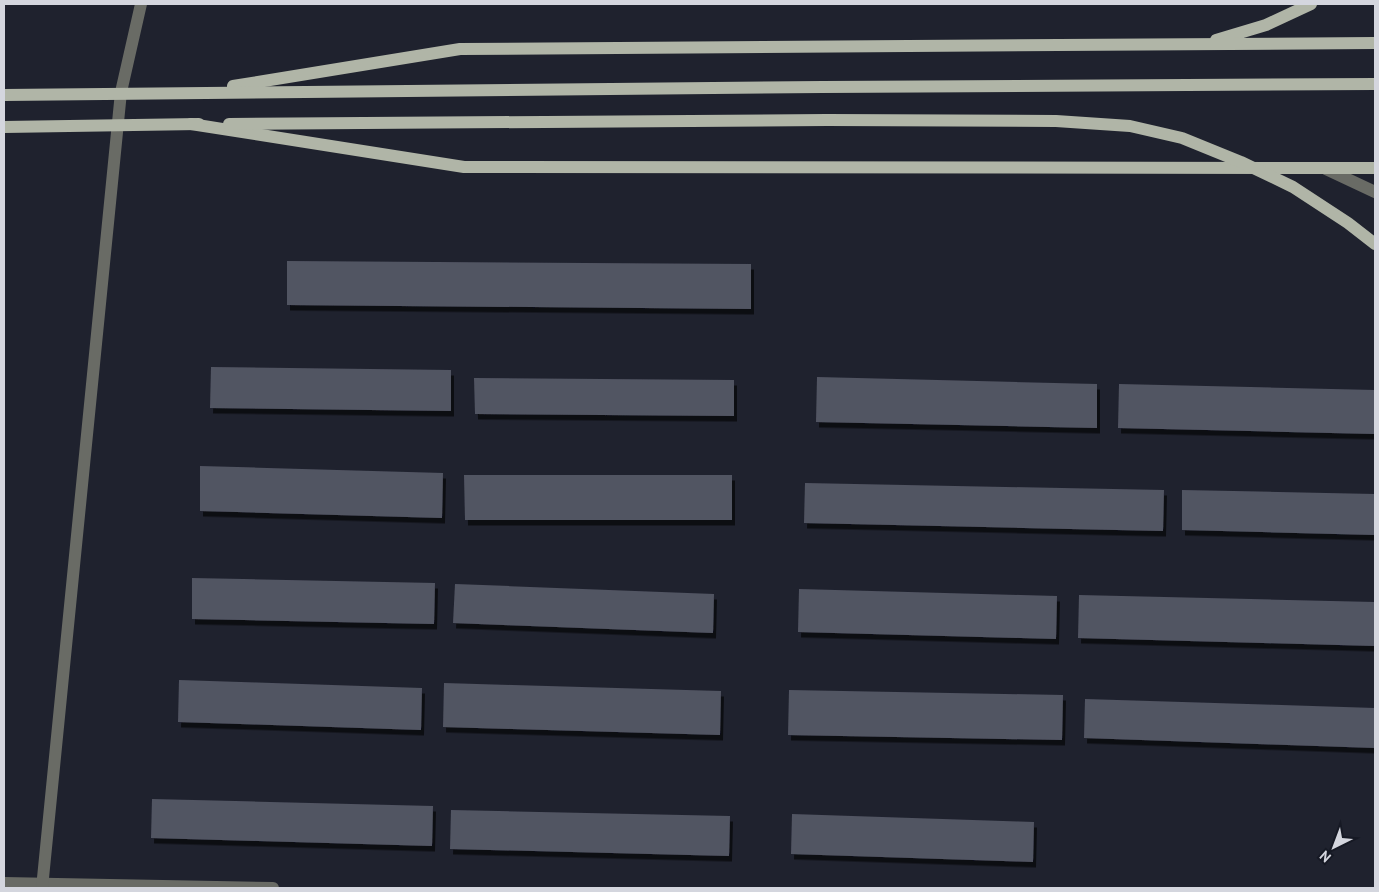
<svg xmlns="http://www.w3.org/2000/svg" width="1379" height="892" viewBox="0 0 1379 892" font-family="'PT Sans',sans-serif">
<defs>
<filter id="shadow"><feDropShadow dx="3" dy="5.5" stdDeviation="0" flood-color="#0009"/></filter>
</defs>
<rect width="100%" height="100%" fill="#1f222e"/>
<!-- building -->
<g fill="#515462" filter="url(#shadow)">
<path d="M287,261L751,264V309L287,305Z"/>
<path d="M211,367L451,370V411L210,408Z"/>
<path d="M817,377L1097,384V428L816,422Z"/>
<path d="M474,378L734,380V416L475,414Z"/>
<path d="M1119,384L1375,390V434L1118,428Z"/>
<path d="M200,466L443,473L442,518L200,511Z"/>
<path d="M464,475H732V520H465Z"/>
<path d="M805,483L1164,490L1163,531L804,523Z"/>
<path d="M1182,490L1375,494V535L1182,530Z"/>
<path d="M192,578L435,583L434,624L192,619Z"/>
<path d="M455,584L714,594L713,633L453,623Z"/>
<path d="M799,589L1057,596L1056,639L798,632Z"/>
<path d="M1079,595L1375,602V646L1078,638Z"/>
<path d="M179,680L422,688L421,730L178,722Z"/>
<path d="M444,683L721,691L720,735L443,727Z"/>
<path d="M789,690L1063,695L1062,740L788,735Z"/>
<path d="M1085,699L1375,708V748L1084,738Z"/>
<path d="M152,799L433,806L432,846L151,838Z"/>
<path d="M451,810L730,816L729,856L450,849Z"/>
<path d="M792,814L1034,822L1033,862L791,854Z"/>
</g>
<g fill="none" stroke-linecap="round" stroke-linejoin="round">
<!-- minor -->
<g stroke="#696b65" stroke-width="12">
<path d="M1326,169L1375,192"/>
<path d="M4,883L273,888"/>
<path d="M42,888L121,92L141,4"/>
</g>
<!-- major -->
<g stroke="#b0b5a7" stroke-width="12">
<path d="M1216,40L1266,25L1311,4"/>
<path d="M233,86L460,49L1375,43"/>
<path d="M4,95L823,87L1375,84"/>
<path d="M191,124L464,167L1375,168"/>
<path d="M229,124L827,120"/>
<path d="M4,127L199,124"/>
</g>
<!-- major-bridge -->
<path stroke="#b0b5a7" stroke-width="12" d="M827,120L1056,121L1130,126L1182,138L1241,162L1293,187L1348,223L1375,244"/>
</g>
<!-- border -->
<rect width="1379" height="892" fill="none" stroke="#d4d6de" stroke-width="10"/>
<!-- north arrow -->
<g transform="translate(1334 847) rotate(222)" stroke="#161924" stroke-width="4" paint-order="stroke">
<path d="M0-4L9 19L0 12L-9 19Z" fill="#d4d6de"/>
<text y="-8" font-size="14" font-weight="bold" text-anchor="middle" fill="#d4d6de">N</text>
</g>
</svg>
